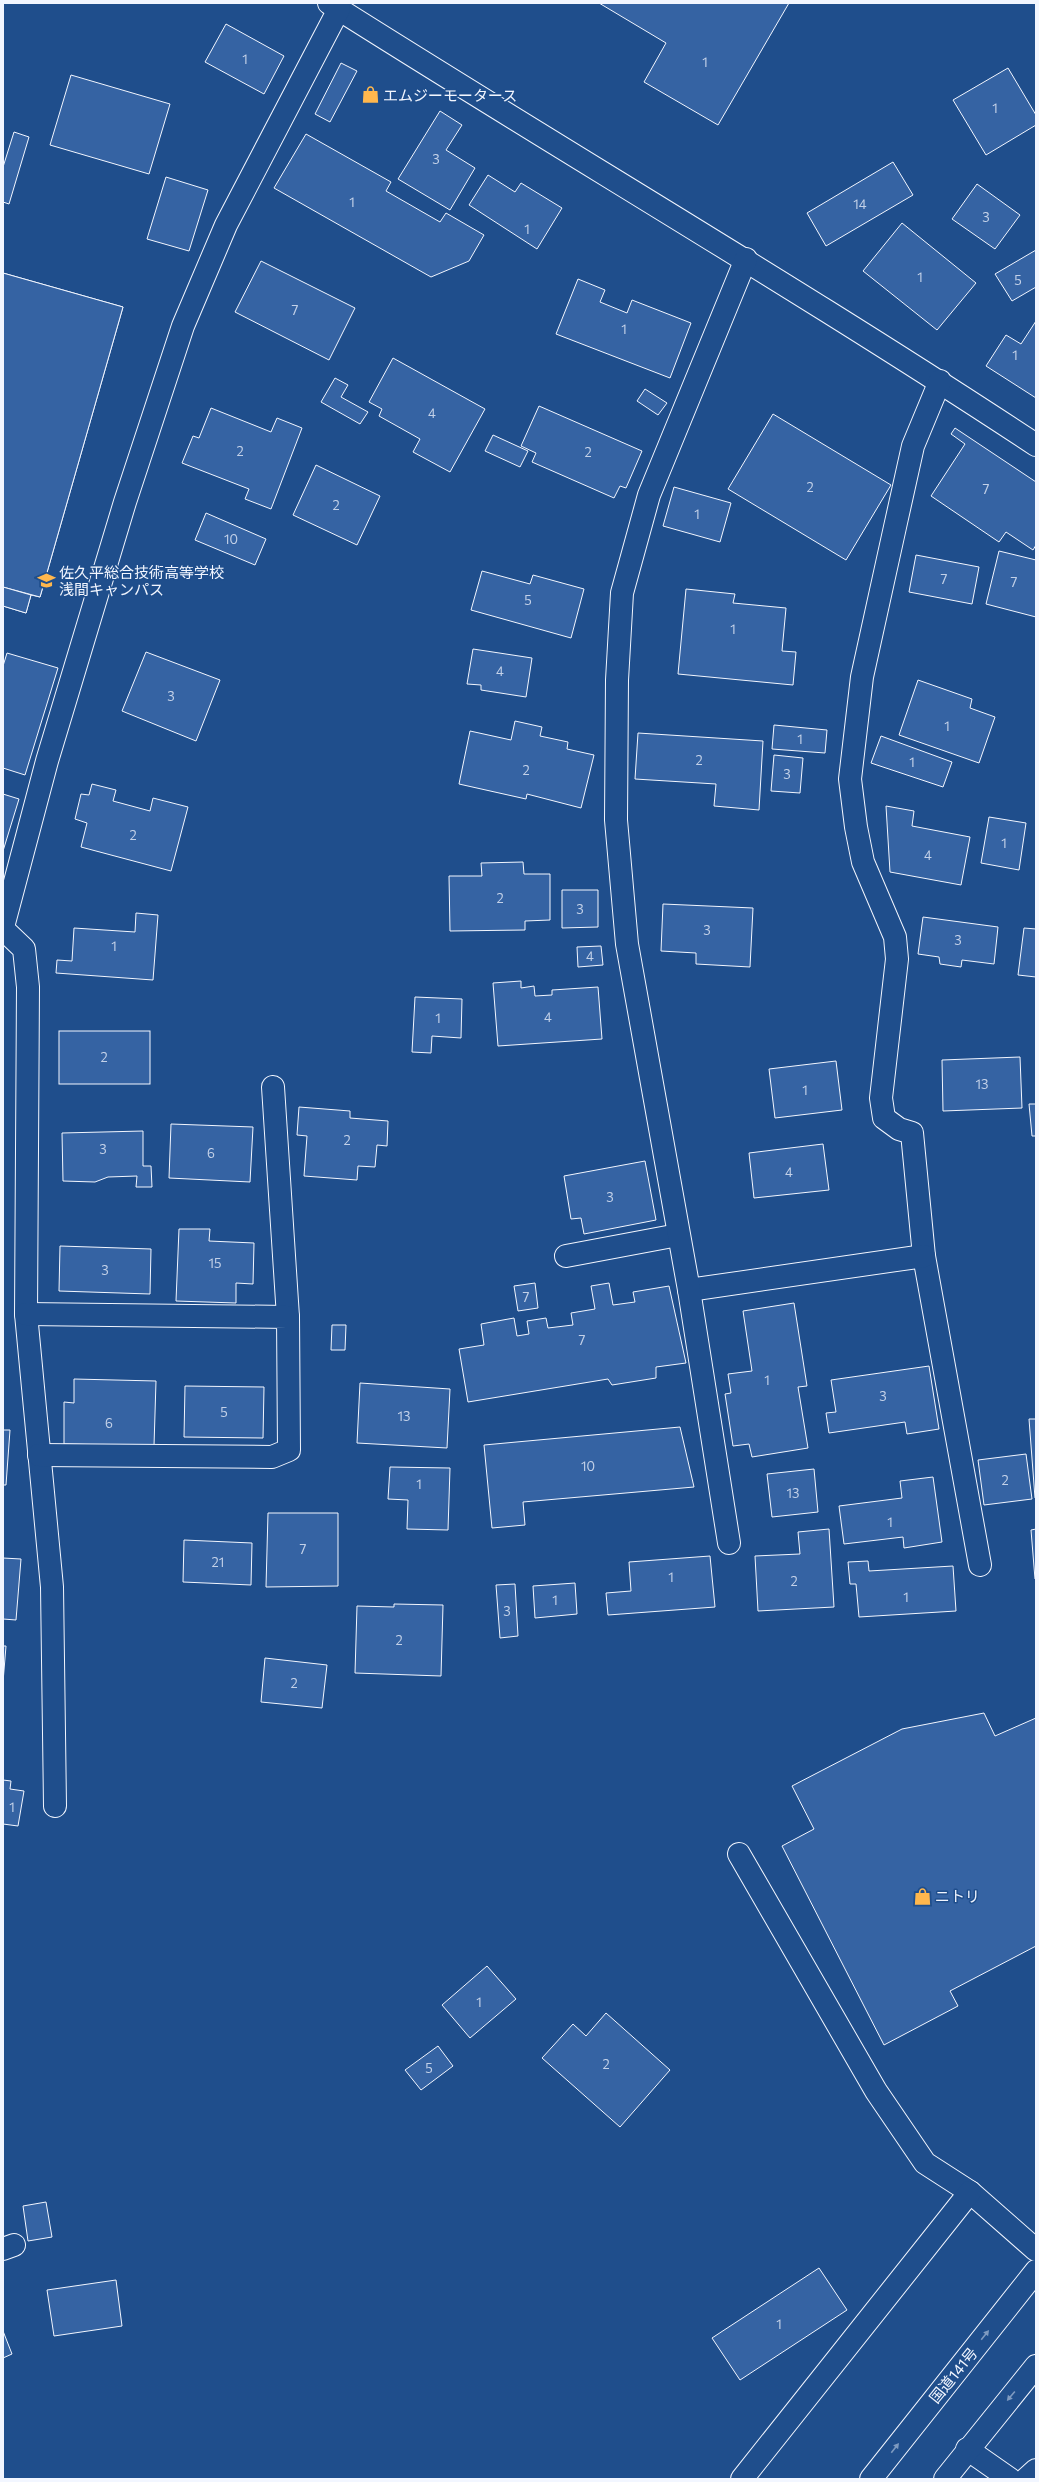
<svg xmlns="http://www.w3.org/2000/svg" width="1039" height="2482" viewBox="0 0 1039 2482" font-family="Commissioner,'Noto Sans JP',sans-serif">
<rect width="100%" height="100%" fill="#1f4e8c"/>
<!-- building -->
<g fill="#3563a3" stroke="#f2f6ff">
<path d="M599,3H789L718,125L644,82L666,43Z"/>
<path d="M226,24L284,56L264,94L205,62Z"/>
<path d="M341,63L357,71L330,122L315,114Z"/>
<path d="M1008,68L1036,115V125L986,155L953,100Z"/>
<path d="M71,75L170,104L149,174L50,145Z"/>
<path d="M440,111L462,125L446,150L475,168L450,210L398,179Z"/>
<path d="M14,132L29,137L9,204L3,202V167Z"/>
<path d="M306,134L391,182L386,191L440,222L446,213L484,235L469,261L431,277L274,188Z"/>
<path d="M893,162L913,195L826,246L807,213Z"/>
<path d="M488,175L515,192L521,183L562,208L537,249L469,205Z"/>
<path d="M166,177L208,190L189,251L147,239Z"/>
<path d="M977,184L1020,215L995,249L952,219Z"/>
<path d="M902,223L976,283L937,330L863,271Z"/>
<path d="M1036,250V287L1012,301L995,274Z"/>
<path d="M261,261L355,308L329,360L235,312Z"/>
<path d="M3,273L123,307L40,597L31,595L26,613L3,606Z"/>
<path d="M3,273L123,307L40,597L3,587Z"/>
<path d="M578,279L605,290L600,302L627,313L632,300L691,323L670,378L556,334Z"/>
<path d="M1036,321V398L986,366L1006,335L1021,344Z"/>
<path d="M393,358L485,409L450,472L413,452L420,439L379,416L382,409L369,402Z"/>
<path d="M335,378L348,385L341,397L368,412L360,424L321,402Z"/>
<path d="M645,389L667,403L658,415L637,401Z"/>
<path d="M539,406L642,451L626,488L620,486L614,498L532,462L536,453L521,446Z"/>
<path d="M211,408L271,432L277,418L302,428L271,509L245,499L249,489L182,463L193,436L199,438Z"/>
<path d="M773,414L891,485L846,560L728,489Z"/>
<path d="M955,428L1036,482V545L1033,550L1006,532L999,542L931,496L965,444L951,434Z"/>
<path d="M493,435L528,451L520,467L485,451Z"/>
<path d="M316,465L380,496L357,545L293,515Z"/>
<path d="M674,487L731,503L720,542L663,526Z"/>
<path d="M206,513L266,539L255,565L195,540Z"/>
<path d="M999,551L1036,560V617L986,604Z"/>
<path d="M916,555L979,567L972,604L909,592Z"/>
<path d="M482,571L530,584L533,575L584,589L571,638L471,610Z"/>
<path d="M3,587L31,595L26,613L3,606Z"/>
<path d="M686,589L735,594L733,603L786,608L782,651L796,652L793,685L678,674Z"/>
<path d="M473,649L532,658L526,697L481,690V685L467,684Z"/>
<path d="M146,652L220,680L196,741L122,711Z"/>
<path d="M7,653L58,668L25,775L3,768V666Z"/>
<path d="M918,680L972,699L970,708L995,717L979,763L899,735Z"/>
<path d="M515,721L542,727L540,736L568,742L567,749L594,755L581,808L527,794L526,799L459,784L470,731L511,740Z"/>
<path d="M774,725L827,730L825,753L772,749Z"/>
<path d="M638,733L763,741L759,810L714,806L716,784L635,779Z"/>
<path d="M881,736L952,762L943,787L871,763Z"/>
<path d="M774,755L803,758L800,793L771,791Z"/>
<path d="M92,784L116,790L113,801L150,811L153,798L188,807L171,871L81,847L87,823L75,819L81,794L89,795Z"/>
<path d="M3,794L19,799L3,851Z"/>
<path d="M886,806L914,811L912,826L970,837L961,885L890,872Z"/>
<path d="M989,817L1026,823L1019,870L981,863Z"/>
<path d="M523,862L524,874H550V920L525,921V930L450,931L449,876H482L481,863Z"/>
<path d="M562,890H598V927L562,928Z"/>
<path d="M663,904L753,908L750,967L696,964V953L661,951Z"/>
<path d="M136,913L158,915L153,980L56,973L57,960L72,961L74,928L135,932Z"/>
<path d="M923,917L998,927L994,964L962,960L961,967L940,964L939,957L918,954Z"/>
<path d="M1024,928L1036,929V977L1018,975Z"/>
<path d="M601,946L603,965L578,967L577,947Z"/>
<path d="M521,981V988L534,986L535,996L552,995V990L598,987L602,1039L498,1046L493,983Z"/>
<path d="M415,997L462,999L461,1038L432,1036L431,1053L412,1052Z"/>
<rect x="59" y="1031" width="91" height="53"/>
<path d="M1020,1057L1022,1108L943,1111L942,1060Z"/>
<path d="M836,1061L842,1110L775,1118L769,1069Z"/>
<path d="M1029,1104H1036V1136H1032Z"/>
<path d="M299,1107L350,1111V1118L388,1121L387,1146L377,1145L375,1167L358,1166L357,1180L304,1176L307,1136L297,1135Z"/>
<path d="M171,1124L253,1127L250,1182L169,1178Z"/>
<path d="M143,1131V1166H151L152,1187H136L137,1176L108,1177L95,1182L63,1181L62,1133Z"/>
<path d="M823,1144L829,1190L754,1198L749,1153Z"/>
<path d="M645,1161L656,1220L584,1234L581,1218L571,1219L564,1176Z"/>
<path d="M179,1229H210L209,1241L254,1243L253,1284L236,1283V1303L176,1301Z"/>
<path d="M60,1246L151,1249L150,1294L59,1291Z"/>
<path d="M535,1283L538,1308L518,1311L514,1286Z"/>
<path d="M609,1283L613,1305L635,1302L633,1292L669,1286L686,1363L656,1367V1378L612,1385L608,1379L468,1402L459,1349L484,1345L481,1324L514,1318L517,1336L529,1334L527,1321L546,1318L548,1328L573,1325L571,1313L595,1309L591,1286Z"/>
<path d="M794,1303L807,1386L798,1387L808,1448L752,1457L749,1444L733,1446L725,1394L731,1393L728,1374L752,1371L743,1311Z"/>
<path d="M332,1325H346L345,1350H331Z"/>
<path d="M929,1366L939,1429L907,1434L905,1422L829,1433L826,1413L836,1412L831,1380Z"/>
<path d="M74,1379L156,1381L154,1446L64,1444V1402L74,1403Z"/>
<path d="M360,1383L450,1389L447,1448L357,1443Z"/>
<path d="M185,1386L264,1387L263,1438L184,1437Z"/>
<path d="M1029,1419H1036V1498H1035Z"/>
<path d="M680,1427L694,1487L523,1502L525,1525L492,1528L484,1445Z"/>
<path d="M3,1430H10L6,1485H3Z"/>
<path d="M1026,1454L1032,1499L984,1505L978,1460Z"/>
<path d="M390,1467L450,1468L448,1530L407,1529L408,1500L388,1499Z"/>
<path d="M814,1469L818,1512L772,1517L767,1474Z"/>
<path d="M933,1477L942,1542L904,1548L903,1537L844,1544L839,1506L902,1498L900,1481Z"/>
<path d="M268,1513H338V1586L266,1587Z"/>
<path d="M829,1529L834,1607L758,1611L755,1556L800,1554L798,1532Z"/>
<path d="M1036,1529V1579H1035L1031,1530Z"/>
<path d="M184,1540L252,1543L251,1585L183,1582Z"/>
<path d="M710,1556L715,1607L608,1615L606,1593L631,1591L629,1562Z"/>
<path d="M3,1558L21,1559L16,1620L3,1619Z"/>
<path d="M868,1561L869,1571L953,1566L956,1611L859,1617L856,1584H850L848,1562Z"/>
<path d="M575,1583L577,1614L535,1618L533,1586Z"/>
<path d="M515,1584L518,1636L500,1638L496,1585Z"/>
<path d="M394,1604L443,1605L441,1676L355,1673L357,1606L394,1607Z"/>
<path d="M3,1646H6L3,1682Z"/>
<path d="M265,1658L327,1665L322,1708L261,1702Z"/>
<path d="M984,1713L995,1736L1036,1718V1946L950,1991L958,2006L884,2045L782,1846L814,1829L792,1786L902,1729Z"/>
<path d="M3,1780L11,1781L10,1789L24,1791L18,1826L3,1824Z"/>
<path d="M487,1966L516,1999L470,2038L442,2005Z"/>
<path d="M606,2013L670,2070L620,2127L542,2058L573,2024L586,2036Z"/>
<path d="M438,2046L453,2066L421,2090L405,2070Z"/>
<path d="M46,2202L52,2237L28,2241L23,2206Z"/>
<path d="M819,2268L847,2310L740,2380L712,2338Z"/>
<path d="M116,2280L122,2326L54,2336L47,2290Z"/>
<path d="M3,2331L12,2354L3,2358Z"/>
</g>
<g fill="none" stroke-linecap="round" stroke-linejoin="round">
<defs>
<g id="minor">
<path d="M329,3C564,152 804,292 1036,445"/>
<path d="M940,381L913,446L895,527L862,677L850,779L856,827L863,862L895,937L897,959L881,1098L884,1118L899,1129L912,1133L924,1256L980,1565"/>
<path d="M3,927L47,761L125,502L183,326L226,225L339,9"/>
<path d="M3,929L24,949L28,987L26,1314L52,1587L55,1806"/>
<path d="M273,1087L288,1317"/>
<path d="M566,1256L678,1235"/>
<path d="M689,1290L924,1256"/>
<path d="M26,1314L288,1317L289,1450L272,1457L39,1455"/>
<path d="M729,1543L689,1290L627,944L616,820L617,680L622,593L649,495L746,259"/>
<path d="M739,1854L876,2091L925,2163L970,2192L1036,2250"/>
<path d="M3,2249L14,2245"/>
<path d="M967,2449L1010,2479"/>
<path d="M742,2479L970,2192"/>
<path d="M1026,2479L1036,2470"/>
</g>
<g id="highway">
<path d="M871,2479L1036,2271"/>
<path d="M945,2479L1036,2366"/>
</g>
</defs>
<!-- minor casing -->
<use href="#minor" stroke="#f2f6ff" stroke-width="24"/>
<!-- highway casing -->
<use href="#highway" stroke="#f2f6ff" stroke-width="24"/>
<!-- minor -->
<use href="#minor" stroke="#1f4e8c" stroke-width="22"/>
<!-- highway -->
<use href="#highway" stroke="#1f4e8c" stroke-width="22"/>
</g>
<!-- one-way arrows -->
<defs><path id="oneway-solid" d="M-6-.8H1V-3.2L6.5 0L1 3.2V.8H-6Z"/></defs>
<g fill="#7e9ac0">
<use href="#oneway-solid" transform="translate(985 2335) rotate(-51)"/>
<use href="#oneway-solid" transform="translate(1011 2396) rotate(130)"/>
<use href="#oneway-solid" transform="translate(895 2448) rotate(-52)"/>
</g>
<!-- icons -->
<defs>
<symbol id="shop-bare" viewBox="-9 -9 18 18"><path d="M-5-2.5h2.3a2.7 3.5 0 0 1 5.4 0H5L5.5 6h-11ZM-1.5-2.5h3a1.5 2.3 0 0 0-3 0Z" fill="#ffb74d" stroke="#1f4e8c" stroke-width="2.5" paint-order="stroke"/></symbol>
<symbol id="school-bare" viewBox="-9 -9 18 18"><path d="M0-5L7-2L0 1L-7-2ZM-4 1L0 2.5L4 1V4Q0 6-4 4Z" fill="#ffb74d" stroke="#1f4e8c" stroke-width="2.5" paint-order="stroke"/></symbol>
</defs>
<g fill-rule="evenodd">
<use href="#shop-bare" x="358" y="82" width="25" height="25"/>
<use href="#school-bare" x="34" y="568" width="25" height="25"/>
<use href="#shop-bare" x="910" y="1884" width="25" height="25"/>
</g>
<g text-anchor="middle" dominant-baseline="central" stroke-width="3" stroke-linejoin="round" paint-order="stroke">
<!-- number labels -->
<g font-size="13" fill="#c3d1e8">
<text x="245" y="59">1</text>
<text x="705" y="62">1</text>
<text x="995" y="108">1</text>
<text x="436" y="159">3</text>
<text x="352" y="202">1</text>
<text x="860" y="204">14</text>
<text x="986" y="217">3</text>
<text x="527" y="229">1</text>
<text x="920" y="277">1</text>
<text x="1018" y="280">5</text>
<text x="295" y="310">7</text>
<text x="624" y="329">1</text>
<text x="1015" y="355">1</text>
<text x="432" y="413">4</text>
<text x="240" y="451">2</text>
<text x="588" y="452">2</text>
<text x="810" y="487">2</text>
<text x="986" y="489">7</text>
<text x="336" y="505">2</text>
<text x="697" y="514">1</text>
<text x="231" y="539">10</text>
<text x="944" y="579">7</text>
<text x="1014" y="582">7</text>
<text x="528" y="600">5</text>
<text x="733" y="629">1</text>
<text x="500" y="671">4</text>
<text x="171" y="696">3</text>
<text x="947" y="726">1</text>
<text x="800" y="739">1</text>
<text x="699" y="760">2</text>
<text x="912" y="762">1</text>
<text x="526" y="770">2</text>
<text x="787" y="774">3</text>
<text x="133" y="835">2</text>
<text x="1004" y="843">1</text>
<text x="928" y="855">4</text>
<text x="500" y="898">2</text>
<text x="580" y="909">3</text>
<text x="707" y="930">3</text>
<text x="958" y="940">3</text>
<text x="114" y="946">1</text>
<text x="590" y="956">4</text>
<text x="548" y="1017">4</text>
<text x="438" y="1018">1</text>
<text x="104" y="1057">2</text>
<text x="982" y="1084">13</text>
<text x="805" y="1090">1</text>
<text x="347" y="1140">2</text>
<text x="103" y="1149">3</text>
<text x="211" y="1153">6</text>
<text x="789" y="1172">4</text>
<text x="610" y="1197">3</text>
<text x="215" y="1263">15</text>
<text x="105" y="1270">3</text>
<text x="526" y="1297">7</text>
<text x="582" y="1340">7</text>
<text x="767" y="1380">1</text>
<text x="883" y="1396">3</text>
<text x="224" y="1412">5</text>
<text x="404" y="1416">13</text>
<text x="109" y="1423">6</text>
<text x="588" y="1466">10</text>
<text x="1005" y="1480">2</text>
<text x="419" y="1484">1</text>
<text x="793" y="1493">13</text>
<text x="890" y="1522">1</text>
<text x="303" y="1549">7</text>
<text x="218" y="1562">21</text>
<text x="671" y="1577">1</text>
<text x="794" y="1581">2</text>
<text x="906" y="1597">1</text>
<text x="555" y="1600">1</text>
<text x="507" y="1611">3</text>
<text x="399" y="1640">2</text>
<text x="294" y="1683">2</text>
<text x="12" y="1807">1</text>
<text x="479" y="2002">1</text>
<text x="606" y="2064">2</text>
<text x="429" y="2068">5</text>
<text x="779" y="2324">1</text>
</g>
<!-- poi labels -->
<g font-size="15" fill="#f2f6ff" stroke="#1f4e8c" text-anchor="start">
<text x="383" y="95">エムジーモータース</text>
<text x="59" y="572">佐久平総合技術高等学校<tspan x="59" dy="17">浅間キャンパス</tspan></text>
<text x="935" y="1896">ニトリ</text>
</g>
<!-- street labels -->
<g font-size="15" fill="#f2f6ff" stroke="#1f4e8c">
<text transform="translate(953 2375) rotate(-51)">国道141号</text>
</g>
</g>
<!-- border -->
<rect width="1039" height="2482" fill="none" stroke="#f2f6ff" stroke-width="8"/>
</svg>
